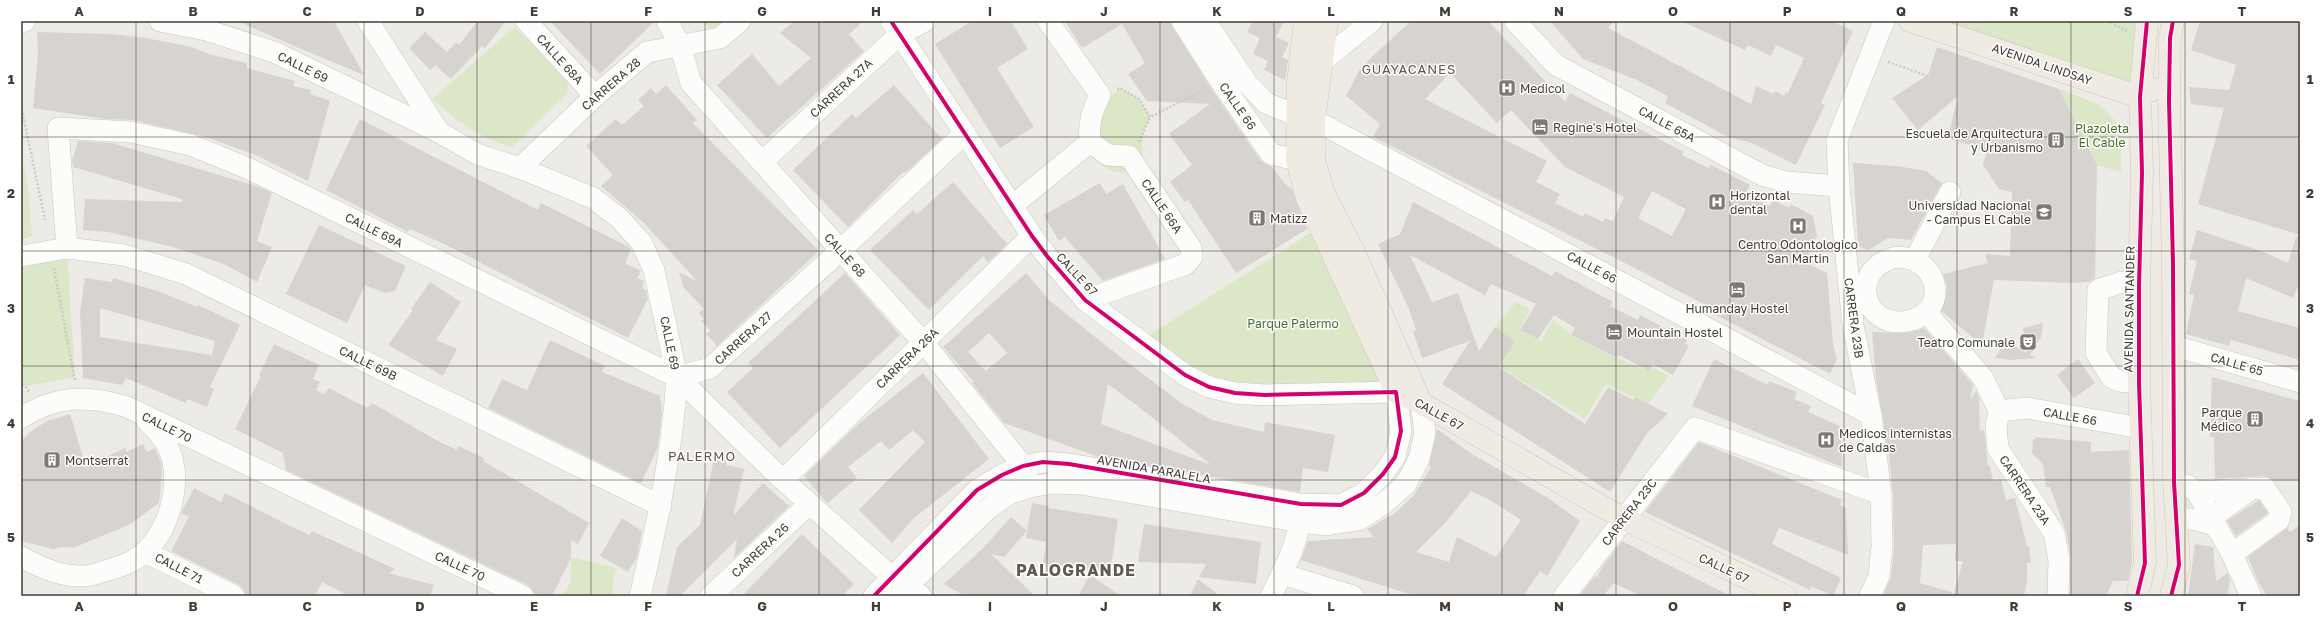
<svg xmlns="http://www.w3.org/2000/svg" width="2321" height="617" viewBox="0 0 2321 617" font-family="'Golos Text',sans-serif">
<rect width="100%" height="100%" fill="#edebe6"/>
<!-- green -->
<g fill="#dbe7c7">
<path d="M702,21H734L718,36Z"/>
<path d="M1946,21H2141L2135,84L1953,26Z"/>
<path d="M515,27L568,83L567,94L512,147C475,136 461,123 432,99Z"/>
<path d="M1120,88L1139,99L1150,117L1142,136L1143,171C1115,175 1109,172 1088,154L1099,108Z"/>
<path d="M2059,89L2100,105L2120,126L2121,172L2097,165Z"/>
<path d="M21,151L28,186L32,236L21,240Z"/>
<path d="M1323,225L1396,392L1241,389L1184,369L1146,337Z"/>
<path d="M67,248L75,377L27,386L21,378V259Z"/>
<path d="M1516,302L1530,310L1519,330L1541,341L1553,320C1560,325 1565,330 1572,335C1595,351 1624,360 1649,371L1654,368L1669,376L1648,404L1606,384L1585,419L1500,367L1515,342L1495,327Z"/>
<path d="M571,557L616,568L611,596H562L571,582Z"/>
</g>
<!-- building -->
<g fill="#d7d4cf" fill-rule="evenodd">
<path d="M237,21H334L364,75L299,48Z"/>
<path d="M478,21H506L485,48L482,46L451,79L435,65L430,70L409,48L425,32L447,52L456,42L459,45Z"/>
<path d="M550,21H655L600,74Z"/>
<path d="M794,21H864L849,34L864,51L767,138L717,85L752,54L779,86L811,58L780,33Z"/>
<path d="M972,21H1011L1028,49L997,68L1034,127L1000,148L935,44Z"/>
<path d="M1065,21H1169L1211,88L1261,161L1272,167L1286,185L1292,189L1307,229L1236,273L1188,200L1185,202L1170,182L1192,165L1169,134L1210,104L1147,101L1128,74L1145,63L1122,24L1082,48Z"/>
<path d="M1253,21H1284L1276,37L1289,43L1282,57L1288,60L1285,80L1264,70L1268,61L1253,54L1260,38L1247,32Z"/>
<path d="M1411,21H1488L1565,102L1570,93L1684,152L1682,155L1709,168L1711,165L1750,185L1745,194L1770,206L1773,200L1789,208L1791,204L1813,216L1817,237L1805,262L1827,273L1833,344L1837,359L1830,374L1712,313L1713,309L1631,266L1373,137L1380,124L1346,96L1361,67ZM1450,73L1497,123L1511,110L1565,167L1624,197L1613,221L1605,218L1603,222L1585,213L1583,217L1555,203L1560,194L1536,182L1547,161L1425,99ZM1652,191L1686,209L1672,236L1638,218Z"/>
<path d="M1550,21H1615L1608,28L1751,104L1756,86L1774,94L1775,91L1784,96L1786,92L1788,93L1804,58L1776,45L1771,56L1748,45L1745,50L1681,21H1831L1853,31L1821,103L1825,105L1796,165L1752,143L1728,137L1665,103L1668,96L1637,80L1583,59Z"/>
<path d="M2200,21H2300V235L2198,204L2224,108L2191,104L2189,87L2229,90L2236,65L2191,50Z"/>
<path d="M37,32L110,34L146,38L192,47L208,54L247,63V68L295,81L293,86L311,90L310,94L330,101L308,181L258,156L206,137L133,120L105,119L33,108L38,54Z"/>
<path d="M1937,47L2059,89L2097,165L2095,278L2089,282L2073,283L1994,280L1982,345L1941,311L1946,298L1947,286L1943,274L1988,263L1985,254L2010,256L2012,192L1999,189L1983,165L1987,151L1948,138L1958,96L1918,130L1892,98L1928,75Z"/>
<path d="M666,85L697,120L693,123L819,251L717,346L706,334L711,331L701,321L704,319L699,313L704,309L684,288L679,272L698,282L644,223L601,186L613,175L586,146L616,119L622,125L644,106L638,100L651,88L656,94Z"/>
<path d="M894,85L942,139L906,172L902,173L848,227L793,170L852,114L856,118Z"/>
<path d="M360,119L538,210L541,203L629,247L631,249L625,263L641,271L637,278L644,281L642,288L646,290L648,299L628,338L444,244L410,229L408,232L326,190Z"/>
<path d="M78,141L112,143L256,186L272,193L257,241L272,247L257,282L224,264L169,246L108,232L83,230L85,199L182,202V199L73,167L72,161Z"/>
<path d="M1853,163L1897,166L1926,171L1942,183L1911,240L1888,238L1868,250L1858,246Z"/>
<path d="M953,182L1007,244L988,262L983,256L929,310L870,250L913,210L917,214Z"/>
<path d="M1100,183L1106,194L1123,184L1165,259L1103,281L1065,237L1059,241L1044,215Z"/>
<path d="M1413,202L1552,276L1555,271L1613,302L1610,306L1638,320L1640,315L1687,340L1685,344L1689,346L1673,375L1653,364L1649,371L1619,355L1617,358L1571,335L1575,328L1554,315L1538,339L1520,330L1536,304L1491,284L1485,295L1410,255L1432,302L1458,293L1479,351L1495,327L1506,335L1515,342L1499,367L1585,424L1608,387L1633,400L1635,397L1668,414L1647,433L1610,492L1442,384L1470,341L1422,358L1413,332L1416,330L1409,309L1378,244L1400,234Z"/>
<path d="M319,225L406,266L395,291L385,293L365,285L347,323L286,294Z"/>
<path d="M2197,230L2264,252L2288,263L2296,237H2300V282L2293,298L2246,278L2238,311L2300,328V360L2231,340L2229,346L2186,334L2194,295L2189,294L2197,261L2189,259Z"/>
<path d="M845,273L900,335L780,448L727,392L753,368L748,363Z"/>
<path d="M1026,273L1049,300L1109,348L1181,403L1212,420L1264,432L1265,422L1335,435L1328,472L1303,468L1300,492L1099,457L1004,423L972,383L974,382L943,347ZM989,333L1007,353L986,371L968,352ZM1108,384L1139,407L1211,465L1101,424Z"/>
<path d="M85,278L112,282L113,278L158,291L197,307L198,305L240,325L210,387L214,389L207,407L187,399L186,403L126,378L122,385L83,378L80,312ZM100,308L215,341L212,355L100,337Z"/>
<path d="M430,282L461,302L436,340L457,349L443,376L388,345L413,310L411,309Z"/>
<path d="M2043,323L2041,337L2030,355L2037,358L2010,360L1995,358L2005,341L2027,353L2023,328Z"/>
<path d="M1924,328L1973,385L1970,400L1976,391L1979,398L1980,431L1984,430L1988,466H1990L1993,481L2001,479L2006,500L2015,498L2027,546H2029L2031,563H2027V581L2024,596H1953L1963,561H1955L1956,544L1923,545L1920,583L1952,592L1951,596H1883L1891,577L1894,547L1893,494L1889,455L1876,379L1872,332L1908,333Z"/>
<path d="M550,340L605,366L602,372L660,396L662,412L658,447L641,483L488,408L502,379L527,390Z"/>
<path d="M274,344L319,365L313,379L320,382L316,390L324,394L329,388L367,408L372,403L436,440L457,450L458,446L484,458L483,461L589,523L578,544L571,540V558L552,596H542L534,593L528,585L286,470L283,453L235,429L261,376L259,375Z"/>
<path d="M1714,359L1768,385L1769,381L1797,392L1794,399L1811,406L1808,412L1840,426L1842,467L1692,406Z"/>
<path d="M2078,359L2095,383L2074,398L2057,375Z"/>
<path d="M923,373L989,459L914,518L892,543L859,510L925,442L913,430L889,450L881,441L848,467L857,478L827,503L804,476L857,425Z"/>
<path d="M2212,377L2300,401V481H2274L2264,476L2215,479L2214,437H2210Z"/>
<path d="M70,414L86,467L125,448L127,452L143,444L147,452L155,448L161,463L162,474L159,503L129,525L73,548L62,547L53,549L21,541V441L30,432L47,421Z"/>
<path d="M1437,429L1472,454L1548,498L1580,521L1547,576L1540,571L1523,596H1416L1301,560L1308,541L1374,537L1367,529L1395,513L1414,495L1431,467L1429,466ZM1471,491L1492,501L1521,520L1496,557L1457,537L1449,562L1416,552L1447,521Z"/>
<path d="M2037,437L2091,442V452L2129,450L2132,562L2128,581H2113L2106,596H2070L2071,560L2066,531L2050,487H2046L2043,464L2032,453L2033,440Z"/>
<path d="M1699,442L1842,500L1840,505L1846,508L1848,555L1779,528L1772,544L1841,578L1833,596L1811,586L1810,590L1645,512Z"/>
<path d="M715,454L728,457L726,465L744,469L733,516L763,483L789,506L734,558L737,539L680,596H666L677,547L700,525Z"/>
<path d="M194,488L221,502L225,493L290,526L310,535L312,531L395,569L389,573L434,585L430,596H349L322,582L315,596H246L244,590L239,585L171,551L189,517L181,513Z"/>
<path d="M2259,500L2268,513L2236,536L2227,521Z"/>
<path d="M1032,503L1049,506V508L1118,519L1110,573L1043,563L1046,542L1026,538Z"/>
<path d="M1011,517L1027,531L1004,557L991,554L1035,596H965L944,584L983,548Z"/>
<path d="M622,518L642,531L637,557L628,572L600,556Z"/>
<path d="M1144,524L1261,542L1256,584L1199,577L1206,564L1138,562Z"/>
<path d="M2300,525V596H2267L2258,582L2248,557L2287,528L2290,532Z"/>
<path d="M802,534L854,584L842,596H742Z"/>
<path d="M1622,541L1655,558L1731,596H1641L1614,583L1603,596H1579L1595,576L1597,577L1602,567Z"/>
<path d="M2195,544L2213,547L2216,581L2228,573L2230,580L2227,596H2188Z"/>
<path d="M1090,575L1121,596H1078Z"/>
<path d="M1198,579L1220,596H1190Z"/>
</g>
<g fill="none" stroke-linecap="round" stroke-linejoin="round">
<defs>
<g id="minor">
<path d="M160,21L206,30L274,52L439,132L477,154L520,168L593,198L619,218L641,242L654,270L677,377L783,480L892,577L921,596"/>
<path d="M368,21L439,132"/>
<path d="M526,21L595,96"/>
<path d="M667,21L680,45L691,83L923,342L1023,466L1027,479"/>
<path d="M1048,21L1100,95C1092,111 1088,124 1090,142L1108,155L1129,156L1191,248L1192,257L1186,264L1085,300"/>
<path d="M1182,21L1221,82L1271,154L1297,160H1314"/>
<path d="M1205,21L1247,83L1266,103L1298,116"/>
<path d="M1515,21L1556,65L1762,175L1786,182L1839,186"/>
<path d="M21,22L25,21"/>
<path d="M1320,63L1372,21"/>
<path d="M1314,120L1871,415"/>
<path d="M762,162L900,34L925,21"/>
<path d="M520,168L595,96L647,52L720,38L740,21"/>
<path d="M1012,206L1090,142"/>
<path d="M67,248L58,128L131,132L191,145L247,168L677,377"/>
<path d="M21,256L67,248L124,255L186,274L661,506"/>
<path d="M1897,257C1942,258 1949,313 1908,321C1862,330 1847,268 1897,257Z"/>
<path d="M1915,260L1950,192"/>
<path d="M1926,312L1983,378L1999,411L1996,427L1998,449L2054,533L2059,560L2058,596"/>
<path d="M2174,346L2300,382"/>
<path d="M677,377L710,368L841,250L965,133"/>
<path d="M2139,383L2119,381L2111,377L2096,353L2098,290L2122,282L2139,286"/>
<path d="M1999,411L2027,408L2141,428"/>
<path d="M21,418C56,395 87,395 127,407L523,596"/>
<path d="M783,480L1032,236"/>
<path d="M2187,485L2197,492L2232,554L2251,596"/>
<path d="M2197,492L2265,488L2281,512L2279,520L2232,554"/>
<path d="M2211,518L2253,488"/>
<path d="M2177,520C2191,517 2202,521 2216,526"/>
<path d="M145,552L234,596"/>
<path d="M21,557C40,567 61,577 84,576C91,576 98,573 105,571C119,567 135,562 146,551C171,526 183,480 168,447C163,437 155,428 147,421"/>
<path d="M1282,574L1353,596"/>
<path d="M640,596C658,521 672,454 677,377"/>
<path d="M711,596L809,504"/>
<path d="M874,596L977,490L1002,475L1023,466L1043,462L1069,464L1301,504L1341,505L1364,493L1383,474L1395,457L1401,431L1396,392L1264,395L1235,393L1209,387L1185,375L1085,300L1047,256L1032,236L891,21"/>
<path d="M897,596L990,507L1009,494L1030,487L1053,483L1081,484L1301,522L1326,525L1358,520L1382,505L1406,484L1419,459L1425,433L1421,403"/>
<path d="M1271,596C1284,570 1301,538 1301,508"/>
<path d="M1564,596L1695,428L1881,494"/>
<path d="M1870,596L1879,576L1882,546L1881,494L1871,415L1853,325L1839,186L1837,140L1884,21"/>
</g>
<g id="major">
<path d="M1305,21L1298,83L1297,160L1307,198L1396,392L1421,403L1624,519L1785,596"/>
<path d="M1327,21L1314,120V160L1324,194L1354,252L1421,403"/>
<path d="M1910,21L2140,97L2153,89"/>
<path d="M2137,596L2145,563L2139,383V286L2142,173L2140,97L2147,21"/>
<path d="M2171,596L2179,565L2174,482L2173,263L2169,101L2170,38L2173,21"/>
</g>
</defs>
<!-- minor casing -->
<use href="#minor" stroke="#c9c7c2" stroke-width="22"/>
<!-- major casing -->
<use href="#major" stroke="#cec7b5" stroke-width="23"/>
<!-- path -->
<g stroke="#cbcac6" stroke-width="2.5" stroke-dasharray="2 2" stroke-linecap="butt">
<path d="M2107,21L2127,31"/>
<path d="M1888,62L1928,76"/>
<path d="M1117,89L1120,88L1139,99L1150,117L1204,90"/>
<path d="M21,105L45,220"/>
<path d="M1139,142L1150,117"/>
<path d="M54,268L75,382"/>
<path d="M21,380L30,393"/>
</g>
<!-- minor -->
<use href="#minor" stroke="#fcfcfb" stroke-width="21"/>
<!-- major -->
<use href="#major" stroke="#efebe3" stroke-width="22"/>
<defs>
<g id="cycleway">
<path d="M874,596L977,490L1002,475L1023,466L1043,462L1069,464L1301,504L1341,505L1364,493L1383,474L1395,457L1401,431L1396,392L1264,395L1235,393L1209,387L1185,375L1085,300L1047,256L1032,236L891,21"/>
<path d="M2137,596L2145,563L2139,383V286L2142,173L2140,97L2147,21"/>
<path d="M2171,596L2179,565L2174,482L2173,263L2169,101L2170,38L2173,21"/>
</g>
</defs>
<!-- cycleway casing -->
<use href="#cycleway" stroke="#fff" stroke-width="6"/>
<!-- cycleway -->
<use href="#cycleway" stroke="#d6006c" stroke-width="4"/>
</g>
<!-- grid -->
<path fill="none" stroke="#423c34" stroke-width="1" stroke-opacity="0.55" d="M136,21V596M250,21V596M364,21V596M477,21V596M591,21V596M705,21V596M819,21V596M933,21V596M1047,21V596M1160,21V596M1274,21V596M1388,21V596M1502,21V596M1616,21V596M1730,21V596M1844,21V596M1957,21V596M2071,21V596M2185,21V596M21,137H2300M21,251H2300M21,366H2300M21,480H2300"/>
<!-- icons -->
<defs>
<symbol id="hospital-square" viewBox="-11 -11 22 22"><rect x="-9" y="-9" width="18" height="18" rx="4" fill="#7e7972" stroke="#fff"/><path d="M-5-5h3v3.5h4V-5h3V5h-3V1.5h-4V5h-3Z" fill="#fff"/></symbol>
<symbol id="hotel-square" viewBox="-11 -11 22 22"><rect x="-9" y="-9" width="18" height="18" rx="4" fill="#7e7972" stroke="#fff"/><path d="M-6-4.5h1.5V1H6V5H4.5V3h-9V5H-6ZM-4 0a1.8 1.8 0 1 1 3.6 0ZM.5 0V-2.5h3Q6-2.5 6 0Z" fill="#fff"/></symbol>
<symbol id="building-square" viewBox="-11 -11 22 22"><rect x="-9" y="-9" width="18" height="18" rx="4" fill="#7e7972" stroke="#fff"/><path d="M-4-6H4V6H1V3H-1V6H-4ZM-2.5-4.3h1.7v1.8h-1.7ZM.8-4.3h1.7v1.8H.8ZM-2.5-1h1.7V.8h-1.7ZM.8-1h1.7V.8H.8Z" fill="#fff"/></symbol>
<symbol id="university-square" viewBox="-11 -11 22 22"><rect x="-9" y="-9" width="18" height="18" rx="4" fill="#7e7972" stroke="#fff"/><path d="M0-5L7-2L0 1L-7-2ZM-4 1L0 2.5L4 1V4Q0 6-4 4Z" fill="#fff"/></symbol>
<symbol id="theatre-square" viewBox="-11 -11 22 22"><rect x="-9" y="-9" width="18" height="18" rx="4" fill="#7e7972" stroke="#fff"/><path d="M-5-5.5Q0-4 5-5.5V0Q5 5 0 6Q-5 5-5 0ZM-3.3-2.5H-1v1.5H-3.3ZM1-2.5H3.3v1.5H1ZM-2.8 1Q0 5.5 2.8 1Z" fill="#fff"/></symbol>
</defs>
<g fill-rule="evenodd">
<use href="#hospital-square" x="1497" y="78" width="20" height="20"/>
<use href="#hotel-square" x="1530" y="117" width="20" height="20"/>
<use href="#building-square" x="2046" y="130" width="20" height="20"/>
<use href="#hospital-square" x="1707" y="192" width="20" height="20"/>
<use href="#university-square" x="2034" y="202" width="20" height="20"/>
<use href="#building-square" x="1247" y="208" width="20" height="20"/>
<use href="#hospital-square" x="1788" y="216" width="20" height="20"/>
<use href="#hotel-square" x="1727" y="280" width="20" height="20"/>
<use href="#hotel-square" x="1604" y="322" width="20" height="20"/>
<use href="#theatre-square" x="2018" y="332" width="20" height="20"/>
<use href="#building-square" x="2245" y="409" width="20" height="20"/>
<use href="#hospital-square" x="1816" y="430" width="20" height="20"/>
<use href="#building-square" x="42" y="450" width="20" height="20"/>
</g>
<g text-anchor="middle" dominant-baseline="central" stroke-width="3" stroke-linejoin="round" paint-order="stroke">
<!-- street labels -->
<g font-size="12" fill="#423c34" stroke="#fff">
<text transform="translate(560 59) rotate(48)">CALLE 68A</text>
<text transform="translate(2042 64) rotate(19)">AVENIDA LINDSAY</text>
<text transform="translate(303 67) rotate(26)">CALLE 69</text>
<text transform="translate(611 84) rotate(-41)">CARRERA 28</text>
<text transform="translate(841 88) rotate(-43)">CARRERA 27A</text>
<text transform="translate(1238 106) rotate(55)">CALLE 66</text>
<text transform="translate(1667 124) rotate(28)">CALLE 65A</text>
<text transform="translate(1162 206) rotate(56)">CALLE 66A</text>
<text transform="translate(374 230) rotate(26)">CALLE 69A</text>
<text transform="translate(845 255) rotate(48)">CALLE 68</text>
<text transform="translate(1592 267) rotate(28)">CALLE 66</text>
<text transform="translate(1077 274) rotate(47)">CALLE 67</text>
<text transform="translate(2129 309) rotate(-89)">AVENIDA SANTANDER</text>
<text transform="translate(1854 318) rotate(82)">CARRERA 23B</text>
<text transform="translate(743 338) rotate(-42)">CARRERA 27</text>
<text transform="translate(670 343) rotate(78)">CALLE 69</text>
<text transform="translate(907 358) rotate(-44)">CARRERA 26A</text>
<text transform="translate(368 363) rotate(26)">CALLE 69B</text>
<text transform="translate(2237 364) rotate(16)">CALLE 65</text>
<text transform="translate(1439 414) rotate(29)">CALLE 67</text>
<text transform="translate(2070 416) rotate(10)">CALLE 66</text>
<text transform="translate(167 427) rotate(26)">CALLE 70</text>
<text transform="translate(1154 469) rotate(10)">AVENIDA PARALELA</text>
<text transform="translate(2025 490) rotate(56)">CARRERA 23A</text>
<text transform="translate(1629 512) rotate(-52)">CARRERA 23C</text>
<text transform="translate(760 550) rotate(-43)">CARRERA 26</text>
<text transform="translate(460 566) rotate(25)">CALLE 70</text>
<text transform="translate(179 568) rotate(27)">CALLE 71</text>
<text transform="translate(1724 568) rotate(25)">CALLE 67</text>
</g>
<!-- poi labels -->
<g font-size="12" fill="#423c34" stroke="#fff" text-anchor="start">
<text x="1520" y="88">Medicol</text>
<text x="1553" y="127">Regine's Hotel</text>
<text x="2043" y="133" text-anchor="end">Escuela de Arquitectura<tspan x="2043" dy="14">y Urbanismo</tspan></text>
<text x="1730" y="195">Horizontal<tspan x="1730" dy="14">dental</tspan></text>
<text x="2031" y="205" text-anchor="end">Universidad Nacional<tspan x="2031" dy="14">- Campus El Cable</tspan></text>
<text x="1270" y="218">Matizz</text>
<text x="1798" y="244" text-anchor="middle">Centro Odontologico<tspan x="1798" dy="14">San Martin</tspan></text>
<text x="1737" y="308" text-anchor="middle">Humanday Hostel</text>
<text x="1627" y="332">Mountain Hostel</text>
<text x="2015" y="342" text-anchor="end">Teatro Comunale</text>
<text x="2242" y="412" text-anchor="end">Parque<tspan x="2242" dy="14">Médico</tspan></text>
<text x="1839" y="433">Medicos internistas<tspan x="1839" dy="14">de Caldas</tspan></text>
<text x="65" y="460">Montserrat</text>
</g>
<!-- park labels -->
<g font-size="12" fill="#466f2c" stroke="#fff">
<text x="2102" y="128">Plazoleta<tspan x="2102" dy="14">El Cable</tspan></text>
<text x="1293" y="323">Parque Palermo</text>
</g>
<!-- neighbourhood labels -->
<g font-size="13" letter-spacing="1" fill="#645a4c" stroke="#fff">
<text x="1409" y="69">GUAYACANES</text>
<text x="702" y="456">PALERMO</text>
</g>
<!-- district labels -->
<g font-size="16" font-weight="bold" letter-spacing="1" fill="#645a4c" stroke="#fff">
<text x="1076" y="570">PALOGRANDE</text>
</g>
</g>
<!-- border -->
<rect width="2321" height="617" fill="none" stroke="#ffffff" stroke-width="44"/>
<rect x="22" y="22" width="2277" height="573" fill="none" stroke="#423c34" stroke-width="1.5"/>
<g font-size="13" text-anchor="middle" font-weight="bold" fill="#423c34">
<text x="79" y="16">A</text>
<text x="193" y="16">B</text>
<text x="307" y="16">C</text>
<text x="420" y="16">D</text>
<text x="534" y="16">E</text>
<text x="648" y="16">F</text>
<text x="762" y="16">G</text>
<text x="876" y="16">H</text>
<text x="990" y="16">I</text>
<text x="1104" y="16">J</text>
<text x="1217" y="16">K</text>
<text x="1331" y="16">L</text>
<text x="1445" y="16">M</text>
<text x="1559" y="16">N</text>
<text x="1673" y="16">O</text>
<text x="1787" y="16">P</text>
<text x="1901" y="16">Q</text>
<text x="2014" y="16">R</text>
<text x="2128" y="16">S</text>
<text x="2242" y="16">T</text>
<text x="11" y="84">1</text>
<text x="2310" y="84">1</text>
<text x="11" y="198">2</text>
<text x="2310" y="198">2</text>
<text x="11" y="313">3</text>
<text x="2310" y="313">3</text>
<text x="11" y="428">4</text>
<text x="2310" y="428">4</text>
<text x="11" y="542">5</text>
<text x="2310" y="542">5</text>
<text x="79" y="611">A</text>
<text x="193" y="611">B</text>
<text x="307" y="611">C</text>
<text x="420" y="611">D</text>
<text x="534" y="611">E</text>
<text x="648" y="611">F</text>
<text x="762" y="611">G</text>
<text x="876" y="611">H</text>
<text x="990" y="611">I</text>
<text x="1104" y="611">J</text>
<text x="1217" y="611">K</text>
<text x="1331" y="611">L</text>
<text x="1445" y="611">M</text>
<text x="1559" y="611">N</text>
<text x="1673" y="611">O</text>
<text x="1787" y="611">P</text>
<text x="1901" y="611">Q</text>
<text x="2014" y="611">R</text>
<text x="2128" y="611">S</text>
<text x="2242" y="611">T</text>
</g>
</svg>
